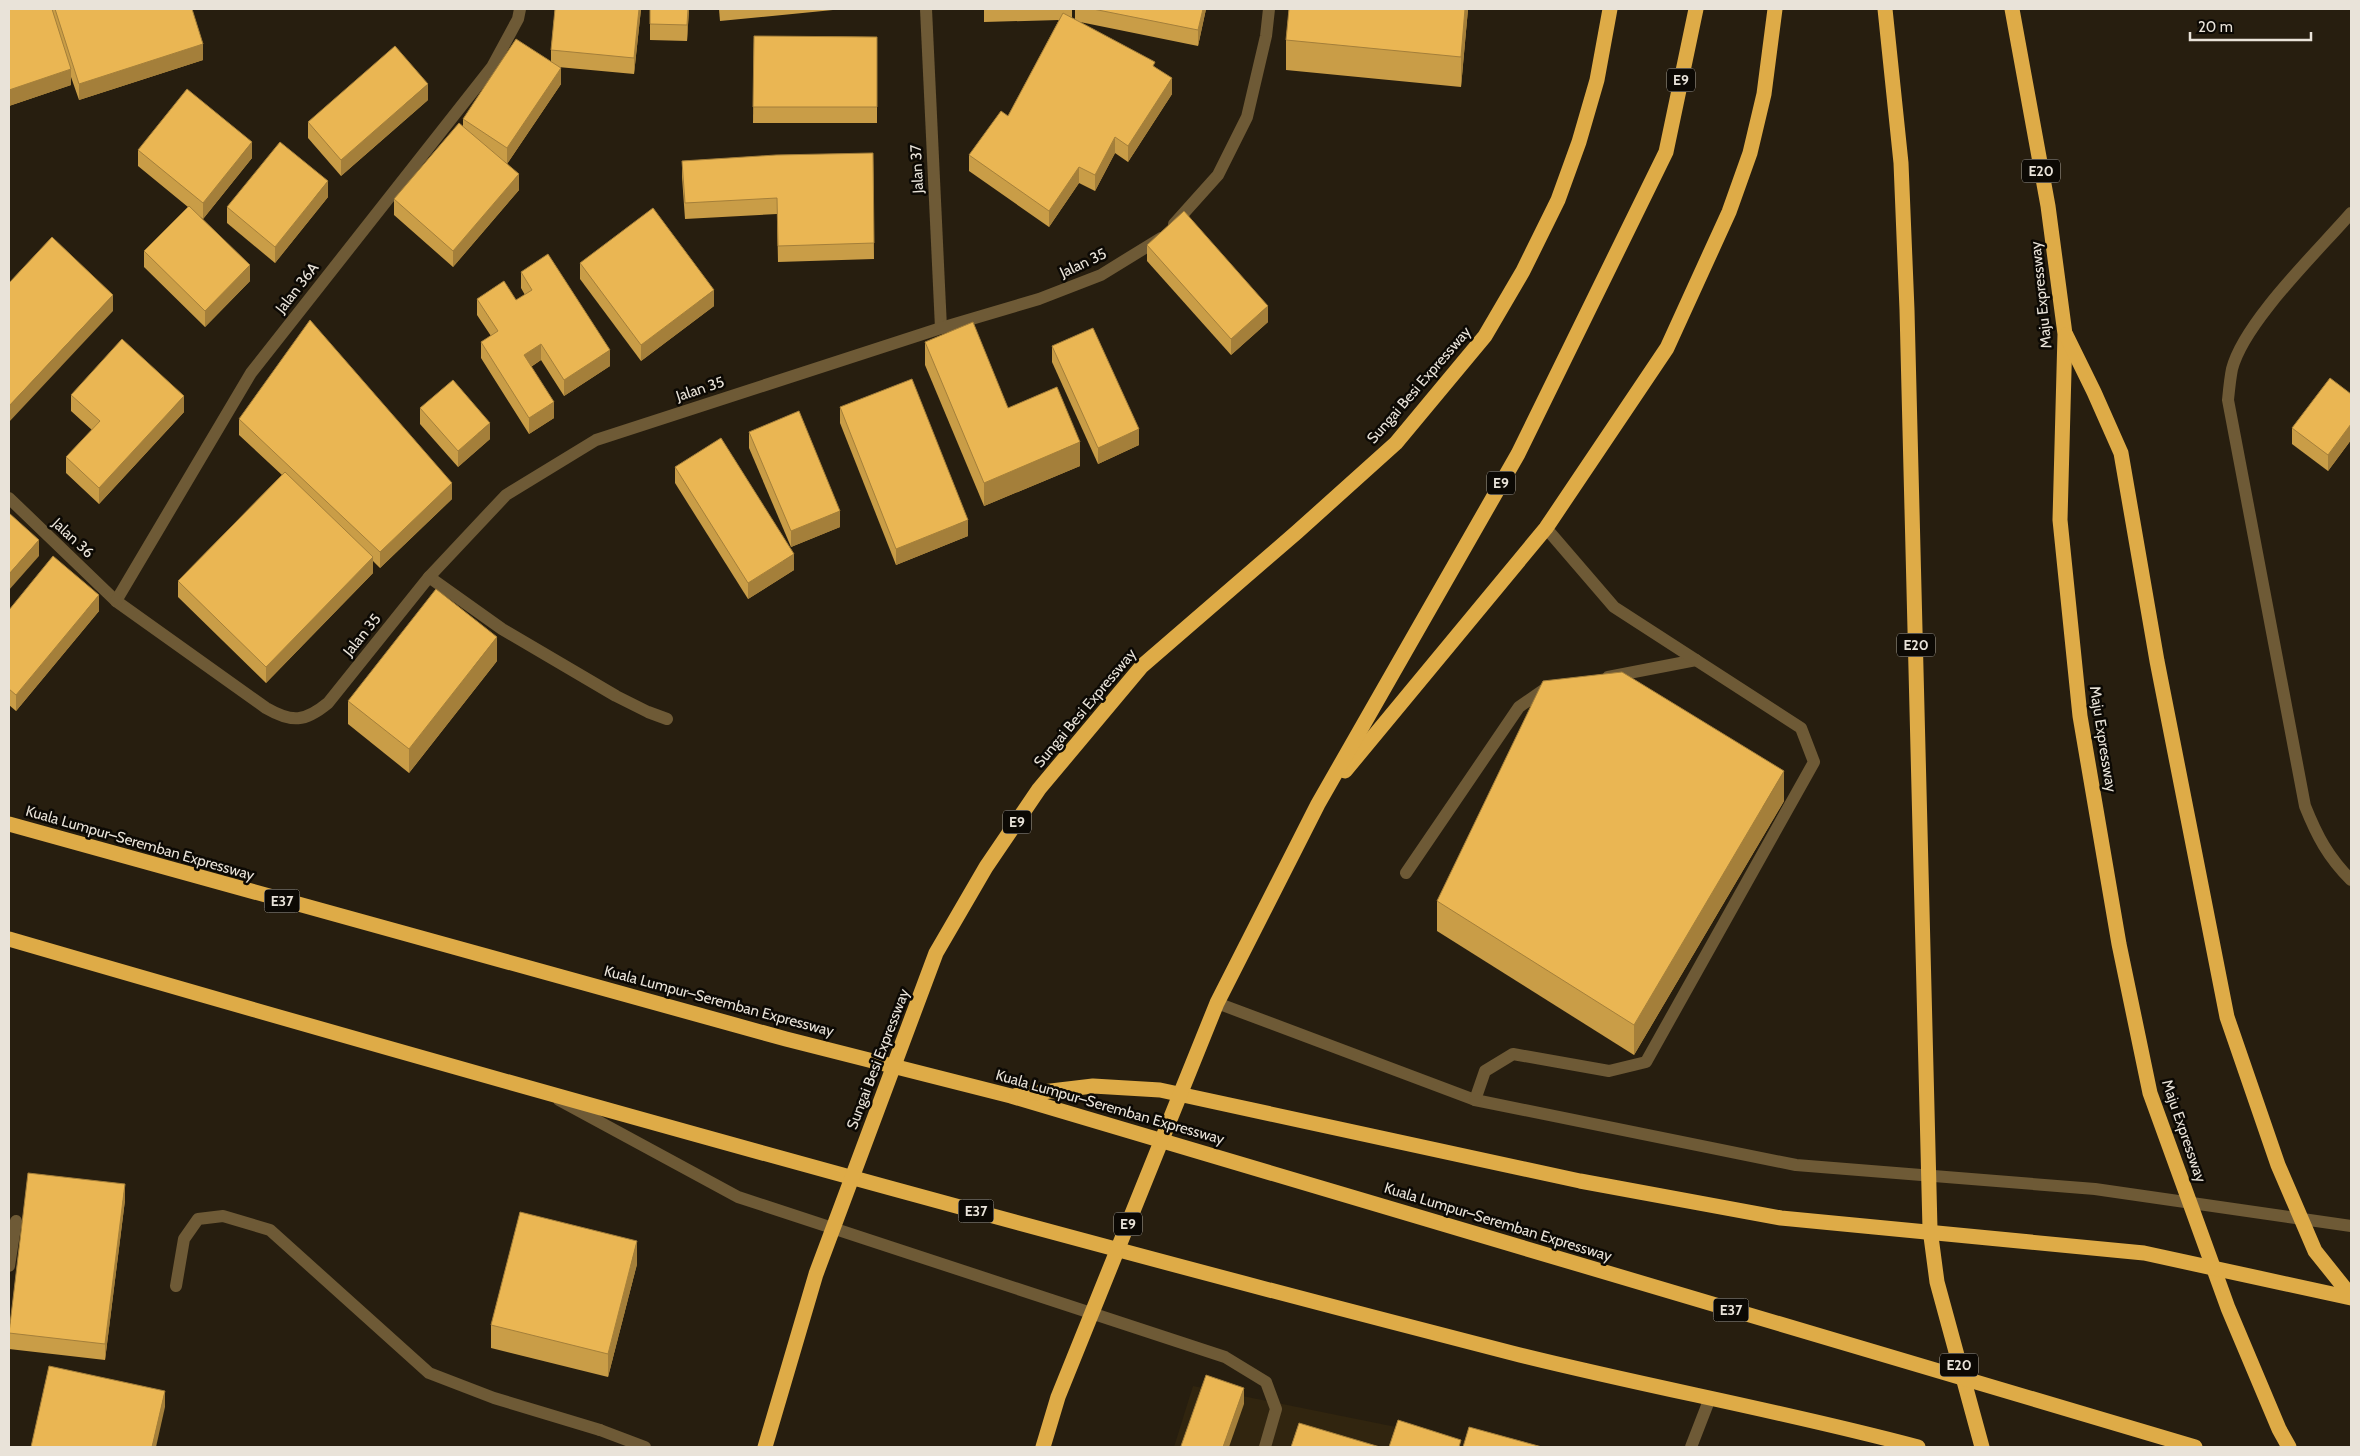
<svg xmlns="http://www.w3.org/2000/svg" width="2360" height="1456" viewBox="0 0 2360 1456" font-family="Cabin,sans-serif">
<rect width="100%" height="100%" fill="#271e0f"/>
<!-- built -->
<path fill="#31250f" d="M1193,1386L1495,1447H1174Z"/>
<g fill="none" stroke-linecap="round" stroke-linejoin="round">
<!-- lane -->
<g stroke="#6e5a36" stroke-width="12">
<path d="M2351,213C2318,251 2244,322 2232,369C2230,379 2229,390 2228,400L2305,806C2317,836 2328,857 2351,880"/>
<path d="M429,577L502,629L616,696L648,712L667,719"/>
<path d="M1608,677L1696,660"/>
<path d="M1406,873L1519,707L1545,689L1551,688"/>
<path d="M1217,1003L1475,1100L1796,1165L2095,1189L2351,1226"/>
<path d="M559,1100L738,1197L1225,1357L1266,1382L1276,1409L1265,1447"/>
<path d="M1475,1100L1485,1071L1513,1054L1609,1071L1646,1062L1814,762L1801,728L1614,607L1546,528"/>
<path d="M176,1286L184,1239L198,1219L223,1216L270,1230L429,1373L494,1398L600,1430"/>
<path d="M1691,1447L1710,1398"/>
</g>
<!-- street -->
<g stroke="#6e5a36" stroke-width="12">
<path d="M926,9L941,328"/>
<path d="M1174,224L1218,175L1247,117L1266,36L1269,9"/>
<path d="M9,498L116,601L266,708C292,723 305,722 328,703L429,577L506,495L596,440L941,328L1039,299L1101,275L1161,238"/>
<path d="M116,601L251,373L492,67L518,19L520,9"/>
<path d="M9,1266L16,1221"/>
<path d="M600,1430L645,1447"/>
</g>
<!-- highway -->
<g stroke="#deab47" stroke-width="15">
<path d="M1885,9L1901,163L1907,310L1930,1229L1937,1282L1982,1447"/>
<path d="M2012,9L2048,206L2065,334L2060,520L2080,716L2119,944L2150,1093L2228,1308L2279,1429L2289,1447"/>
<path d="M2066,335L2094,392L2121,453L2157,661L2227,1017L2278,1165L2315,1251L2351,1296"/>
<path d="M1345,771L1546,528L1667,348L1729,212L1750,153L1764,94L1775,9"/>
<path d="M9,824L786,1039L1011,1096L2195,1447"/>
<path d="M9,939C508,1084 1008,1224 1512,1353C1647,1387 1784,1411 1918,1447"/>
<path d="M1017,1095L1093,1086L1160,1090L1580,1181L1781,1218L2144,1253L2351,1298"/>
<path d="M765,1447L816,1274L936,953L986,867L1039,789L1142,666L1297,532L1396,443L1485,336L1523,271L1558,200L1579,142L1597,80L1610,9"/>
<path d="M1043,1447L1058,1397L1217,1003L1318,804L1518,454L1666,152L1696,9"/>
</g>
</g>
<!-- wall -->
<g fill="#c99d47">
<path d="M9,9H192L203,60L79,100L71,77V85L9,106Z"/>
<path d="M555,9H641L634,74L558,67L561,84L507,164L519,190L453,267L394,215V199L463,126V119L551,62V50Z"/>
<path d="M689,9L687,41L650,40V24Z"/>
<path d="M719,9H843L720,21Z"/>
<path d="M984,9H1072V18L1075,19V9H1206L1198,46L1080,22L1155,67L1172,94L1128,162L1115,153L1095,191L1079,183L1049,227L969,171V155L1008,116L1059,20L984,22Z"/>
<path d="M1289,9H1468L1461,87L1286,70V40Z"/>
<path d="M754,36L877,37V123H753Z"/>
<path d="M428,100L341,176L308,138V122Z"/>
<path d="M138,150L252,158L203,219L199,216L250,281L205,327L144,267V251L188,207L138,166Z"/>
<path d="M873,153L874,259L778,262L777,214L685,219L682,177V161Z"/>
<path d="M328,197L275,263L227,223V207Z"/>
<path d="M1147,245L1268,322L1231,355L1147,261Z"/>
<path d="M580,263L714,306L641,361L580,279Z"/>
<path d="M521,272L610,366L564,396L541,360L531,367L554,418L529,434L481,358V342L491,336L477,315V299L516,300L525,295L521,288Z"/>
<path d="M925,342L1008,408L1080,466L984,506L925,365Z"/>
<path d="M1052,346L1139,445L1098,464L1052,362Z"/>
<path d="M2351,394V440L2328,471L2292,444V428Z"/>
<path d="M71,395L184,412L99,504L66,473V457L92,430L71,411Z"/>
<path d="M840,407L968,536L896,565L840,423Z"/>
<path d="M420,408L490,439L458,467L420,424Z"/>
<path d="M239,419L452,499L380,568L373,561V573L266,683L178,597V581L282,475L239,435Z"/>
<path d="M749,432L840,527L791,547L749,448Z"/>
<path d="M675,467L794,570L748,599L675,483Z"/>
<path d="M9,610L99,611L16,711L9,705Z"/>
<path d="M497,661L409,773L348,724V701Z"/>
<path d="M1784,801L1634,1055L1437,931V901Z"/>
<path d="M125,1200L105,1360L9,1349V1332Z"/>
<path d="M637,1264L608,1377L491,1348V1325Z"/>
</g>
<!-- shaded-wall -->
<g fill="#a47f3a">
<path d="M639,9H641L634,74V58Z"/>
<path d="M688,9H689L687,41V25Z"/>
<path d="M1203,9H1206L1198,46V30Z"/>
<path d="M1465,9H1468L1461,87V57Z"/>
<path d="M203,44V60L79,100V84Z"/>
<path d="M561,68V84L507,164V148Z"/>
<path d="M71,69V85L9,106V90Z"/>
<path d="M1172,78V94L1128,162V146Z"/>
<path d="M428,84V100L341,176V160Z"/>
<path d="M1115,137V153L1095,191V175Z"/>
<path d="M252,142V158L203,219V203Z"/>
<path d="M1079,167V183L1049,227V211Z"/>
<path d="M519,174V190L453,267V251Z"/>
<path d="M328,181V197L275,263V247Z"/>
<path d="M250,265V281L205,327V311Z"/>
<path d="M714,290V306L641,361V345Z"/>
<path d="M113,295V311L9,422V406Z"/>
<path d="M1268,306V322L1231,355V339Z"/>
<path d="M541,344V360L524,371V355Z"/>
<path d="M610,350V366L564,396V380Z"/>
<path d="M184,396V412L99,504V488Z"/>
<path d="M554,402V418L529,434V418Z"/>
<path d="M490,423V439L458,467V451Z"/>
<path d="M2351,424V440L2328,471V455Z"/>
<path d="M1139,429V445L1098,464V448Z"/>
<path d="M1080,442V466L984,506V483Z"/>
<path d="M452,483V499L380,568V552Z"/>
<path d="M840,511V527L791,547V531Z"/>
<path d="M968,520V536L896,565V549Z"/>
<path d="M39,540V556L9,590V574Z"/>
<path d="M794,554V570L748,599V583Z"/>
<path d="M373,557V573L266,683V667Z"/>
<path d="M99,595V611L16,711V695Z"/>
<path d="M497,637V661L409,773V749Z"/>
<path d="M1784,771V801L1634,1055V1025Z"/>
<path d="M125,1184V1200L105,1360V1344Z"/>
<path d="M637,1241V1264L608,1377V1354Z"/>
<path d="M1244,1388V1404L1229,1447H1223Z"/>
<path d="M165,1391V1407L156,1447H152Z"/>
</g>
<!-- building -->
<g fill="#eab653" stroke="#a47f3a">
<path d="M9,9H52L71,69L9,90Z"/>
<path d="M55,9H192L203,44L79,84Z"/>
<path d="M555,9H639L634,58L551,50Z"/>
<path d="M650,9H688L687,25L650,24Z"/>
<path d="M1093,9H1203L1198,30Z"/>
<path d="M1289,9H1465L1461,57L1286,40Z"/>
<path d="M1063,13L1155,62L1153,66L1172,78L1128,146L1115,137L1095,175L1079,167L1049,211L969,155L1001,111L1008,116Z"/>
<path d="M754,36L877,37V107H753Z"/>
<path d="M516,39L561,68L507,148L463,119Z"/>
<path d="M395,46L428,84L341,160L308,122Z"/>
<path d="M187,89L252,142L203,203L138,150Z"/>
<path d="M459,123L519,174L453,251L394,199Z"/>
<path d="M280,142L328,181L275,247L227,207Z"/>
<path d="M873,153L874,243L778,246L777,198L685,203L682,161L776,155Z"/>
<path d="M189,206L250,265L205,311L144,251Z"/>
<path d="M653,208L714,290L641,345L580,263Z"/>
<path d="M1184,211L1268,306L1231,339L1147,245Z"/>
<path d="M52,237L113,295L9,406V283Z"/>
<path d="M548,254L610,350L564,380L541,344L524,355L554,402L529,418L481,342L498,331L477,299L504,281L516,300L532,290L521,272Z"/>
<path d="M310,320L452,483L380,552L239,419Z"/>
<path d="M973,322L1008,408L1057,387L1080,442L984,483L925,342Z"/>
<path d="M1093,328L1139,429L1098,448L1052,346Z"/>
<path d="M122,339L184,396L99,488L66,457L100,421L71,395Z"/>
<path d="M2330,378L2351,394V424L2328,455L2292,428Z"/>
<path d="M912,379L968,520L896,549L840,407Z"/>
<path d="M453,380L490,423L458,451L420,408Z"/>
<path d="M799,411L840,511L791,531L749,432Z"/>
<path d="M721,438L794,554L748,583L675,467Z"/>
<path d="M285,472L373,557L266,667L178,581Z"/>
<path d="M9,513L39,540L9,574Z"/>
<path d="M53,556L99,595L16,695L9,689V610Z"/>
<path d="M436,589L497,637L409,749L348,701Z"/>
<path d="M1622,672L1784,771L1634,1025L1437,901L1543,681Z"/>
<path d="M28,1173L125,1184L105,1344L9,1333Z"/>
<path d="M520,1212L637,1241L608,1354L491,1325Z"/>
<path d="M49,1366L165,1391L152,1447H31Z"/>
<path d="M1206,1375L1244,1388L1223,1447H1183L1181,1446Z"/>
<path d="M1398,1420L1461,1440L1459,1447H1389Z"/>
<path d="M1299,1423L1380,1447H1291Z"/>
<path d="M1469,1427L1542,1447H1463Z"/>
</g>
<g text-anchor="middle" dominant-baseline="central" stroke-width="5" stroke-linejoin="round" paint-order="stroke">
<!-- shield labels -->
<g fill="#0c0904" stroke="#a7a299" stroke-width="1">
<rect x="1667" y="68.5" width="28" height="23" rx="4"/>
<rect x="2022" y="159.5" width="38" height="23" rx="4"/>
<rect x="1487" y="471.5" width="28" height="23" rx="4"/>
<rect x="1897" y="633.5" width="38" height="23" rx="4"/>
<rect x="1003" y="810.5" width="28" height="23" rx="4"/>
<rect x="264.5" y="889.5" width="35" height="23" rx="4"/>
<rect x="958.5" y="1199.5" width="35" height="23" rx="4"/>
<rect x="1114" y="1212.5" width="28" height="23" rx="4"/>
<rect x="1713.5" y="1298.5" width="35" height="23" rx="4"/>
<rect x="1940" y="1353.5" width="38" height="23" rx="4"/>
</g>
<g font-size="14" font-weight="bold" fill="#e9e3d9">
<text x="1681" y="80">E9</text>
<text x="2041" y="171">E20</text>
<text x="1501" y="483">E9</text>
<text x="1916" y="645">E20</text>
<text x="1017" y="822">E9</text>
<text x="282" y="901">E37</text>
<text x="976" y="1211">E37</text>
<text x="1128" y="1224">E9</text>
<text x="1731" y="1310">E37</text>
<text x="1959" y="1365">E20</text>
</g>
<!-- street labels -->
<g font-size="15" fill="#e9e3d9" stroke="#0c0904">
<text transform="translate(917 169) rotate(-93)">Jalan 37</text>
<text transform="translate(1083 263) rotate(-25)">Jalan 35</text>
<text transform="translate(297 288) rotate(-52)">Jalan 36A</text>
<text transform="translate(2041 295) rotate(-96)">Maju Expressway</text>
<text transform="translate(1419 385) rotate(-49)">Sungai Besi Expressway</text>
<text transform="translate(700 389) rotate(-18)">Jalan 35</text>
<text transform="translate(73 538) rotate(43)">Jalan 36</text>
<text transform="translate(362 635) rotate(-51)">Jalan 35</text>
<text transform="translate(1085 708) rotate(-50)">Sungai Besi Expressway</text>
<text transform="translate(2103 739) rotate(81)">Maju Expressway</text>
<text transform="translate(140 843) rotate(16)">Kuala Lumpur–Seremban Expressway</text>
<text transform="translate(719 1001) rotate(15)">Kuala Lumpur–Seremban Expressway</text>
<text transform="translate(878 1059) rotate(-69)">Sungai Besi Expressway</text>
<text transform="translate(1110 1107) rotate(16)">Kuala Lumpur–Seremban Expressway</text>
<text transform="translate(2184 1131) rotate(71)">Maju Expressway</text>
<text transform="translate(1498 1222) rotate(17)">Kuala Lumpur–Seremban Expressway</text>
</g>
</g>
<!-- border -->
<rect width="2360" height="1456" fill="none" stroke="#e9e3d9" stroke-width="20"/>
<!-- scale -->
<path d="M2190 32v8h121v-8" fill="none" stroke="#e9e3d9" stroke-width="2.5"/>
<text x="2198" y="32" font-size="15" fill="#e9e3d9" stroke="#0c0904" stroke-width="4" paint-order="stroke">20 m</text>
</svg>
